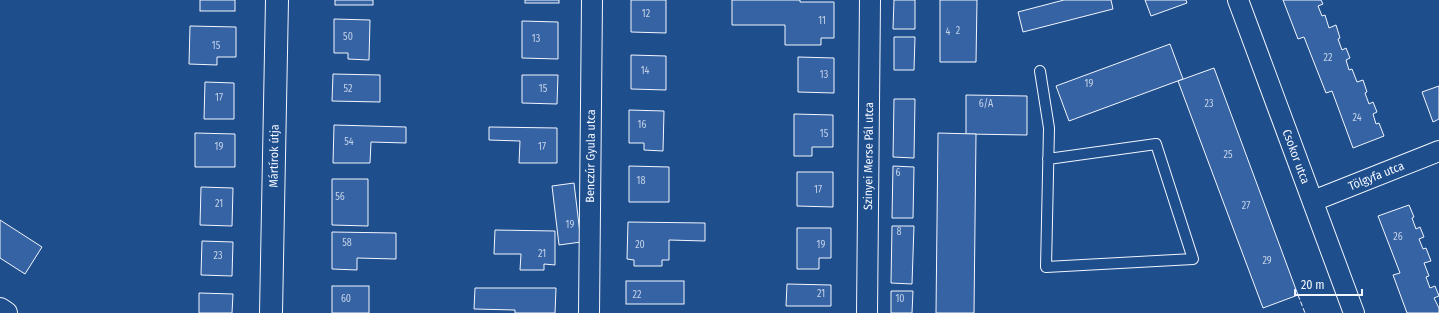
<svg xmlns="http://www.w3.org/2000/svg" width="1439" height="313" viewBox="0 0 1439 313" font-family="'Fira Sans Condensed',sans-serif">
<rect width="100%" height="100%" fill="#1f4e8c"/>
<!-- building -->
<g fill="#3563a3" stroke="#f2f6ff">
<rect x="200" y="0" width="35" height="11"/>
<rect x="335" y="0" width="38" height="5"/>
<rect x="525" y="0" width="34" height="3"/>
<path d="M631,0H666V33L631,32Z"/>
<path d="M732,0H800V2H834V38H821V45H785V25H732Z"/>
<path d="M894,0H915V29H893Z"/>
<path d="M940,0H977L976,62H940Z"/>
<path d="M1064,0H1111L1113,9L1023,32L1018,12Z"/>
<path d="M1145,0H1186L1187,3L1151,16Z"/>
<path d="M1283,0H1321L1323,4L1318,6L1322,16L1325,15L1329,28L1336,25L1340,38L1338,39L1342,50L1346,48L1350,58L1346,60L1349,70L1352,69L1357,82L1363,80L1367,92L1365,93L1369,104L1373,102L1377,112L1373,114L1376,124L1379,123L1384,136L1353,148L1332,91L1326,93L1304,37L1298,39Z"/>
<path d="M334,19L370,20L369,60L348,59V53H334Z"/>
<path d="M522,21L558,22V59L522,58Z"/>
<path d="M190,26L236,27V57H217V65L189,64Z"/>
<path d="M894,37H915L914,70H894Z"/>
<path d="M1170,44L1183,79L1069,121L1056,86Z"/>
<path d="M631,55L666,56V90L631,89Z"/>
<path d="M798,57L834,58V93L798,92Z"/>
<path d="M1214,68L1298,295L1263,308L1178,81Z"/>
<path d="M333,74L380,75V102L332,101Z"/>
<path d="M522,75H558L557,104L522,103Z"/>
<path d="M205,82L234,83V119H204Z"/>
<path d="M1439,86V119L1433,122L1422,92Z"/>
<path d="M966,95L1027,96V135L966,134Z"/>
<path d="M894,99H915L914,158L893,157Z"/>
<path d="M629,110L664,111L663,151L644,150V143H629Z"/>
<path d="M794,114L833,115V147H812V156H794Z"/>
<path d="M334,125L406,127V143L371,142L370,163H333Z"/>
<path d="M489,127L557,128V163H519L520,141L489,140Z"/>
<path d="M195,133L235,134V167H195Z"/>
<path d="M938,133L976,134L974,313H936Z"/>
<path d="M629,166L669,167V202H629Z"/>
<path d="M893,166L914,167L913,218H892Z"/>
<path d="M797,172H833V207L797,206Z"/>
<path d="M332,179H368V226L332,225Z"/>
<path d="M574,183L581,242L559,245L552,186Z"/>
<path d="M201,187L233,188L232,226L200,225Z"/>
<path d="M1409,205L1414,217L1412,218L1416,229L1420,227L1424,237L1419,239L1423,249L1426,248L1431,261L1424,263L1429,276L1426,277L1430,288L1435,286L1439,296L1434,298L1439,308V313H1407L1393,275L1400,273L1378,216Z"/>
<path d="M0,220L42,247L25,274L0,258Z"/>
<path d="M628,222L705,223V241L669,240V260H662V266H634V260L627,259Z"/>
<path d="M892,226H914L912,284L891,283Z"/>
<path d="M797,228H831V258H819V269H797Z"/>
<path d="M495,230L555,231V265L544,264V270H520L521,254H494Z"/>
<path d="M332,232L396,233V259L357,258V270L332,269Z"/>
<path d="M202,241L233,242L232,276L201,275Z"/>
<rect x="626" y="281" width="58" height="23"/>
<path d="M787,284L831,285V306H786Z"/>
<rect x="332" y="286" width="37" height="27"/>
<path d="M475,288H556L555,313H515V310L474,309Z"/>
<path d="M891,291H913L912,313H891Z"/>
<path d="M199,293L233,294L232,313H199Z"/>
</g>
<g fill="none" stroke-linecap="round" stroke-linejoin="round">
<defs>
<path id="lane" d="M1040,71L1049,128L1046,267L1193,259L1156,144L1048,159"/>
<g id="street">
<path id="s1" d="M1238,0L1354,313"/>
<path id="s2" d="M1313,201L1439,151"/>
<path id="s3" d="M589,313L592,0"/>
<path id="s4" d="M867,313L870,0"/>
</g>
<g id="secondary">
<path d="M0,309L6,313"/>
<path id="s5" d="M271,313L277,0"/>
</g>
</defs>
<!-- lane casing -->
<use href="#lane" stroke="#f2f6ff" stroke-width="12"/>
<!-- street casing -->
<use href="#street" stroke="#f2f6ff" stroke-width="22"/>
<!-- secondary casing -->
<use href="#secondary" stroke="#f2f6ff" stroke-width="24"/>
<!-- lane -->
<use href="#lane" stroke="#1f4e8c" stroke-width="10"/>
<!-- street -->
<use href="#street" stroke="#1f4e8c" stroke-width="20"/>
<!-- secondary -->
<use href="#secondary" stroke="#1f4e8c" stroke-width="22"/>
<!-- fence -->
<path stroke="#f2f6ff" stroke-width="1" stroke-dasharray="5 2" stroke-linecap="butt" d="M1298,295L1305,313"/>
</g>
<g text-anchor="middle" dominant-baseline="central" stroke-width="3" stroke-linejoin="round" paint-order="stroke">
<!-- number labels -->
<g font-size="10" fill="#c3d1e8">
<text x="646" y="14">12</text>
<text x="822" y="21">11</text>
<text x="958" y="31">2</text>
<text x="948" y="32">4</text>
<text x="348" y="37">50</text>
<text x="536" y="39">13</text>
<text x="216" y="46">15</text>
<text x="1328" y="58">22</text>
<text x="645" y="71">14</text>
<text x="824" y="75">13</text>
<text x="1089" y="84">19</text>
<text x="348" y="89">52</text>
<text x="543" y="89">15</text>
<text x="219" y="98">17</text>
<text x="986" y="104">6/A</text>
<text x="1209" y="104">23</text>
<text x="1357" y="118">24</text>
<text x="642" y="125">16</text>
<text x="824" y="134">15</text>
<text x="349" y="142">54</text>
<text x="219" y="147">19</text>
<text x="542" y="147">17</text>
<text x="1228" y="155">25</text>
<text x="898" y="173">6</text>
<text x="641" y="181">18</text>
<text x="818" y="190">17</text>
<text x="340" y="197">56</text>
<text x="219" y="204">21</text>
<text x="1246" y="206">27</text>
<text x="570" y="225">19</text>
<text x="899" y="232">8</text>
<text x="1398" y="237">26</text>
<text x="347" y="243">58</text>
<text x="640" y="245">20</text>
<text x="821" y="245">19</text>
<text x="542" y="254">21</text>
<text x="218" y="256">23</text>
<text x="1267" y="261">29</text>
<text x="821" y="294">21</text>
<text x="637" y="295">22</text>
<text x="346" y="299">60</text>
<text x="900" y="299">10</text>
</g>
<!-- street labels -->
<g font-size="12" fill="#f2f6ff" stroke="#1f4e8c">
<text stroke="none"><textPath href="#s5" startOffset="157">Mártírok útja</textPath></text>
<text stroke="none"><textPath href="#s3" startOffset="157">Benczúr Gyula utca</textPath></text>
<text stroke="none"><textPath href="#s4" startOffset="157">Szinyei Merse Pál utca</textPath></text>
<text stroke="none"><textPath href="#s1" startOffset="167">Csokor utca</textPath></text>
<text stroke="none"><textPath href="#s2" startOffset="68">Tölgyfa utca</textPath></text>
</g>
</g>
<!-- scale -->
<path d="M1295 289v6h67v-6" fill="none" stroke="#f2f6ff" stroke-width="2"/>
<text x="1301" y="289" font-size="12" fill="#f2f6ff" stroke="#1f4e8c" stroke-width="3" paint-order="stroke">20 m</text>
</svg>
